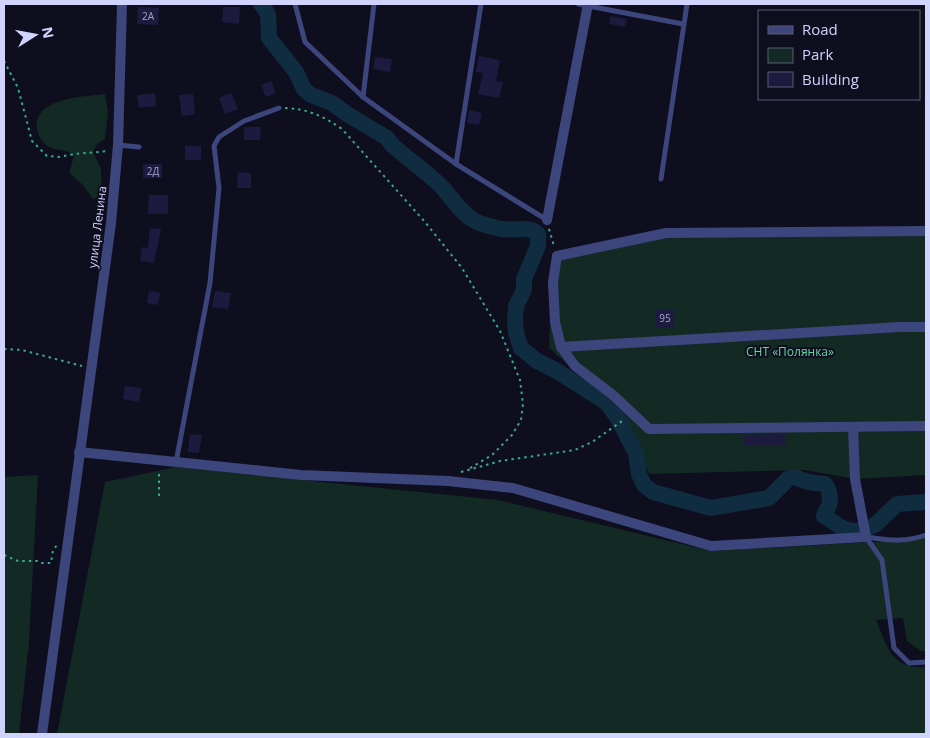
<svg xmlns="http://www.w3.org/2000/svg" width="930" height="738" viewBox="0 0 930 738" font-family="'Open Sans',sans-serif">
<rect width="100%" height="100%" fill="#0e0e1f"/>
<!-- green -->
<g fill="#122924">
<path d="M105,94L108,112L105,139L97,144L93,152L101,169L102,196L93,199L82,184L69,173L74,156C63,147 59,152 49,147C44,144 37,135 37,129C34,97 83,97 105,94Z"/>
<path d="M926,227V475L855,479L804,470L649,474L625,415L549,348L552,255L662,237Z"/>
<path d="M176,467L498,500L711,551L874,542L926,537V651H921L907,641L903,618L876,620C888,648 891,669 926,667V734H57L105,482Z"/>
<path d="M38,475L29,642L19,734H4V477Z"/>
</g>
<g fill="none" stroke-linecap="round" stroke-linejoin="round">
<!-- river -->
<g stroke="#102c41" stroke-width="16">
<path d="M261,4L268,14L269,38L296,72L304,89L311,95L332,103L347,114L387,138L392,145C408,159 425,171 440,185C452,197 460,213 475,221C482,225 493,227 501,229C513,231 528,225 538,234V246L524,279V290L516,306L515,319L516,333L521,348L537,361L557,371L607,403L617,417L636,453L639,474L644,485L653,492L711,508L769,498L789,478L794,477L808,482L825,484C829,489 831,498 829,505C828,509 825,511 824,516C837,523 844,534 861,530"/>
<path d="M868,528L875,525L897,504L926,502"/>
</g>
</g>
<!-- building -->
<g fill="#1c1b3f">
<path d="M138,7L159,8L158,25L137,24Z"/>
<path d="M223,7H240L239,24L222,22Z"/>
<path d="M610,16L627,19L625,27L609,24Z"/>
<path d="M479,56L500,60L496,81L503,82L499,98L478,94L483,73L476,72Z"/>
<path d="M375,57L392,59L390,72L373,69Z"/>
<path d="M271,81L276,93L266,97L261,85Z"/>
<path d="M155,93L156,106L139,108L137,95Z"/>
<path d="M231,93L238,109L225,114L219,98Z"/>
<path d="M193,94L195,114L182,116L179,95Z"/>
<path d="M469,110L482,113L479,125L467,123Z"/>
<path d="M244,127H261L260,140H244Z"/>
<rect x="185" y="146" width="16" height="14"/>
<rect x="143" y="164" width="19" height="14"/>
<path d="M238,172L251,173V188H237Z"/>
<path d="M149,195H168V214H148Z"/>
<path d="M150,228L161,229L154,263L140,261L142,247L148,248Z"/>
<path d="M149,291L160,293L158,305L147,303Z"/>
<path d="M215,291L231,293L228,309L212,307Z"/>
<path d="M656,309H675L674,328L656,327Z"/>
<path d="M125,386L141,388L139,402L123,399Z"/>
<path d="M190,434L202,435L199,453L188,452Z"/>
<path d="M785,434L786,445H743V435Z"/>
</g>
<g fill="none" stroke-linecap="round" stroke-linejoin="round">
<!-- path -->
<g stroke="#35aa8e" stroke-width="2" stroke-dasharray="2.5 4" stroke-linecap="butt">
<path d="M4,61L18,88L32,141L47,156L58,157L75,154L109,151"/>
<path d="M285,108C308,109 323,116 342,129L425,222L462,268L500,331L520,380L523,404L521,420L512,435L492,455L467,470"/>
<path d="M549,229L554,246"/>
<path d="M4,349L22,350L82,366"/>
<path d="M461,472L500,461L575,450L592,442L625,419"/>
<path d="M159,496V470"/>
<path d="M4,555L18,561H38L41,563H51L53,550L58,544"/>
</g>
<!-- service -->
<g stroke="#3c457c" stroke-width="5">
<path d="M295,4L305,42L363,97L456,164L547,220"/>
<path d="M578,4L683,24"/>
<path d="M363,97L374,4"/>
<path d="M118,145L139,147"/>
<path d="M456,164L481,4"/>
<path d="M661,179L687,4"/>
<path d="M176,462L210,283L219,188L214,146L219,137L244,121L279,108"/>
<path d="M866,537L882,560L894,648L909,663L926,662"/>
<path d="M866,537C890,540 903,543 926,535"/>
</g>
<!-- minor -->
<g stroke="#3c457c" stroke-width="10">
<path d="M547,220L588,4"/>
<path d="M926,231L666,233L557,256L553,282L555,322L561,347L575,366L613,395L649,429L926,426"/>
<path d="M561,347L900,327H926"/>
<path d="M79,452L301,475L448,481L513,488L711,546L866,537L855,479L853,427"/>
</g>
<!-- tertiary -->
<path stroke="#3c457c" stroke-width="10" d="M42,734L111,223L118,145L122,4"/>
</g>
<g text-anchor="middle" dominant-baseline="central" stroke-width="4" stroke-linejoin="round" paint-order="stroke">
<!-- number labels -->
<g font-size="10" fill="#a3a5cd">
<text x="148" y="16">2А</text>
<text x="153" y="171">2Д</text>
<text x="665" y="318">95</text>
</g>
<!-- street labels -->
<g font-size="12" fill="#d0d3fc" stroke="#0e0e1f">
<text transform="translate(97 227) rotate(-83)">улица Ленина</text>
</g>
<!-- park labels -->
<g font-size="12" fill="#61d7a4" stroke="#0e0e1f">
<text x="790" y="351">СНТ «Полянка»</text>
</g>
</g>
<!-- border -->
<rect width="930" height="738" fill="none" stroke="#d0d3fc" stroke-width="10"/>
<!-- legend -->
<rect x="758" y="10" width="162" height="90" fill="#0e0e1f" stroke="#5c5d77"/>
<rect x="768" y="26" width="25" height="8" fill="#3c457c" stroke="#5c5d77"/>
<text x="802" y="35" font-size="15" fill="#d0d3fc">Road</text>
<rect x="768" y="48" width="25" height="15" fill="#122924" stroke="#5c5d77"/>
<text x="802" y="60" font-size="15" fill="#d0d3fc">Park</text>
<rect x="768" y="72" width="25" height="15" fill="#1c1b3f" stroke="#5c5d77"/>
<text x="802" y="85" font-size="15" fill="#d0d3fc">Building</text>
<!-- north arrow -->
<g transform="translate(35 35) rotate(79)" stroke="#0e0e1f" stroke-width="4" paint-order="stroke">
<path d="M0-4L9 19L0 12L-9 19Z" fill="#d0d3fc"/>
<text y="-8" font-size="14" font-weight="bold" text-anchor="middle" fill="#d0d3fc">N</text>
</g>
</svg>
